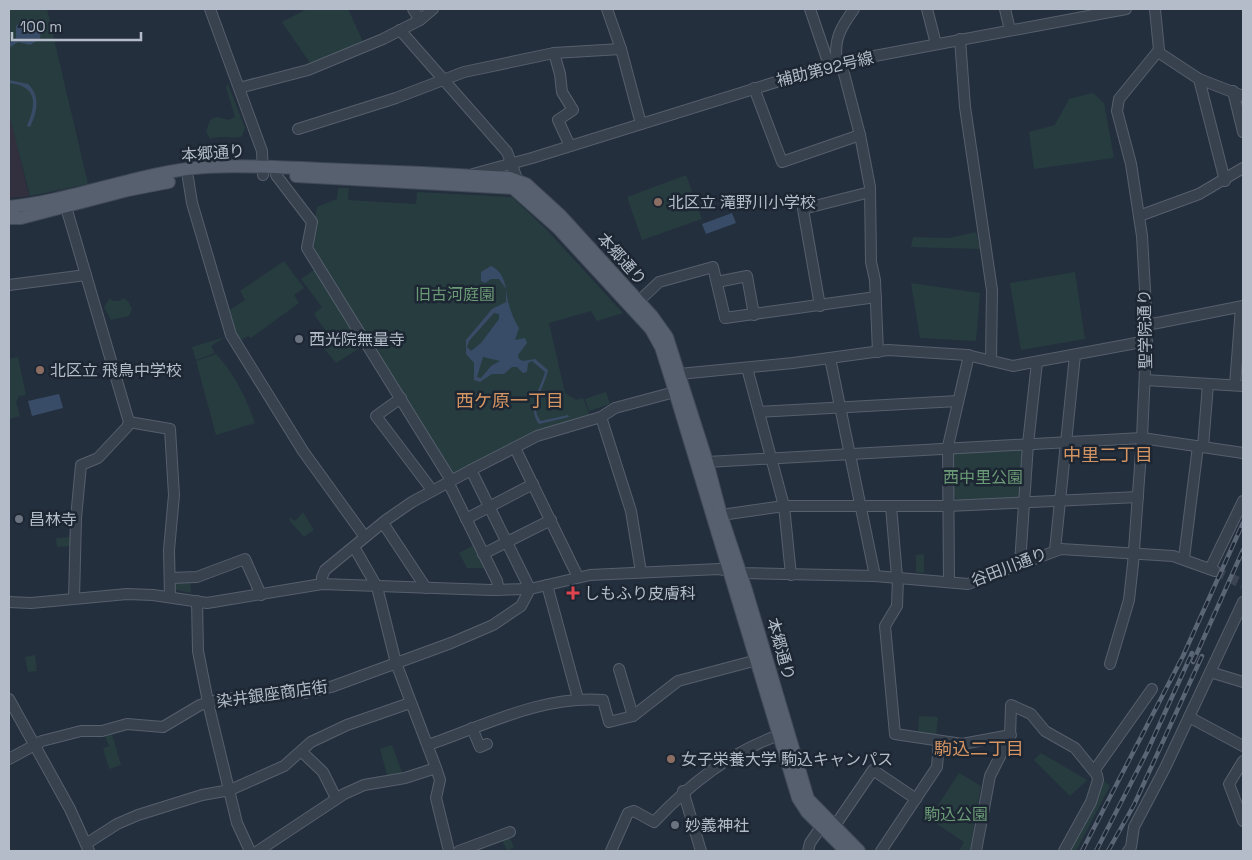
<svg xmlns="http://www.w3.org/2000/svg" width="1252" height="860" viewBox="0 0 1252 860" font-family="'Space Grotesk','Noto Sans JP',sans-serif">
<rect width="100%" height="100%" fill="#242f3e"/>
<!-- medical -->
<path fill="#32303f" d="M9,111L29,196L9,198Z"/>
<!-- green -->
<g fill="#263c3f">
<path d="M9,9H47L88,184L30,196L9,114Z"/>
<path d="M307,9H348L364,44L312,66L282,22Z"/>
<path d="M228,84L245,128L242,136C232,140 220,134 210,139L206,131L210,120L216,117L229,120L235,117L226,87Z"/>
<path d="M1093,93L1104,103L1114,158L1034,169L1029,132L1055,125L1069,99Z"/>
<path d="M686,175L702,219L642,240L627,197Z"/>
<path d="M338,188H349L348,200L416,204L417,192L512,197L547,230L623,313L597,321L591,311L549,323L565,393L576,400L583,398L590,416L450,477L310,248L317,207L337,199Z"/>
<path d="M976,232L980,249L911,247L913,237L949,238Z"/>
<path d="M284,261L304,288L294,295L299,303L251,338L248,336L238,342L228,311L245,300L240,291Z"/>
<path d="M317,268L365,345L336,363L317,340L327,333L314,314L322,307L301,279Z"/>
<path d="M1075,272L1085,339L1021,350L1010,283Z"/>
<path d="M911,283L980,293L976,341L920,338Z"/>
<path d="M110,298L113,301H120L123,298L128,301L132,309L129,316L111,320L104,307Z"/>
<path d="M225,337L211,346L215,353L196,360L192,347Z"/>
<path d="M216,354C235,374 246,398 255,423L216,435L196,361Z"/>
<path d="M18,357L26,395L19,396L16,402L20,416L9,419V359Z"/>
<path d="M606,392L610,404L589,411L585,399Z"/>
<path d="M1025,449L1021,499L959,503L952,493L951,458L956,453Z"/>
<path d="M303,512L314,530L304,537L289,520L291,518L295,521Z"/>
<path d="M70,524L74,525L73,546L57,547L56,538L70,537Z"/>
<path d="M474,545L486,568H467L459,553Z"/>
<path d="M924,554V573L916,572V555Z"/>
<path d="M174,579L190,580L191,593L173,589Z"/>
<path d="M35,655L37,671L28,672L25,657Z"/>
<path d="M919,716L938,717L936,738L918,735Z"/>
<path d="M112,734L121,765L109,769L103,748L109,746L105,736Z"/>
<path d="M392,745L403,775L388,778L380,749Z"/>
<path d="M1041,753L1087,780L1070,796L1034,760Z"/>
<path d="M959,773L981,786L970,851H959L964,842L929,819Z"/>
<path d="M1104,781L1110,786L1076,851H1068L1098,797Z"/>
<path d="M509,836L514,847L507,851L502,840Z"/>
</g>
<!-- water -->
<g fill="#394c67" fill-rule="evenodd">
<path d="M25,19C37,19 43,27 40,39L30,45L18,42L9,48V43L16,38V26Z"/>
<path d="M9,80L28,84C41,96 37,113 30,127L27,126C37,103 37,86 9,83Z"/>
<path d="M732,213L736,223L706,234L702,224Z"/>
<path d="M491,266C508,274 505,292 509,305C511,312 515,322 519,328L515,340L525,338L527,343L518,355L519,359L523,361L535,359L548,370C546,383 528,410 541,421L568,415L569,417L539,424C526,407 541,388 545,372L532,361L528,363L527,372L523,373L517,367H512L504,374H492L480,382L474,380V363L466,354V340L492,309L506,302V289L499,279H491L485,283L481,281V272ZM494,313L499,314V319L481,343L471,351L467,347L469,341ZM483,357L500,361L491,366L481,378L477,377Z"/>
<path d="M59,394L63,408L32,416L28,401Z"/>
</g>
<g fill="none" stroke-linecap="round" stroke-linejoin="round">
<!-- minor-tunnel -->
<path stroke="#3a4453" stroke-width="10" stroke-dasharray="10 5" stroke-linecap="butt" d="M1215,571L1243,584"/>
<defs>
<g id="minor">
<path d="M210,9L262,151L263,175"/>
<path d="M413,9L420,20"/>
<path d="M607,9L621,49L641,124"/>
<path d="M810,9L829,65"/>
<path d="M927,9L936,44"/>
<path d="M1005,9L1010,30"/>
<path d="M400,30L507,152L519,184"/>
<path d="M960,39L965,107L992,290L991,361"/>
<path d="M1158,52L1199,79L1243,96"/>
<path d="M554,53L560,74L562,92L573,110L558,120L570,146"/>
<path d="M841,62L860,135L870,187L871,262L875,280L878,352"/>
<path d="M837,63C833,40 841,27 854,9"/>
<path d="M1199,79L1225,181"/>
<path d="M239,88L308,70L383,39L420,20L433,9"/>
<path d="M754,88L782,162L860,135"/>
<path d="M1233,91L1243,132"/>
<path d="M298,129L396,98L464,72L554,53L621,49"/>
<path d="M473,174L532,158L837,63L1126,9"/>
<path d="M276,175L312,222L307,248L449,477L450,486L497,581L499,590"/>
<path d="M188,178L192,203L231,335L303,451L365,537"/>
<path d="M66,207L129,422L127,427L98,458L81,465L76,518L74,599"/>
<path d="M1139,216L1199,194L1243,168"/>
<path d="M717,282L747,276L754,315"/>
<path d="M9,285L86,275"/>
<path d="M639,301L659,282L713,267L725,318L876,297"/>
<path d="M820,306L803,209L870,192"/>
<path d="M1147,325L1243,306"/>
<path d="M830,358L875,576"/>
<path d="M747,368L784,506L791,575"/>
<path d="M674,379L679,374L793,363L888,350L967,355L1013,366L1147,341"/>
<path d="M1145,380L1243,386"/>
<path d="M1235,385L1241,307"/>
<path d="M401,398L376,416L432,490"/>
<path d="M759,412L958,401"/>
<path d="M601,417L631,511L641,572"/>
<path d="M129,422L170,429L174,495L169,550L170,597"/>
<path d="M1203,447L1208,384"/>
<path d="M515,448L578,577"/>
<path d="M707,462L1142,438L1243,453"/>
<path d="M891,506L897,577"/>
<path d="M721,515L784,506H948L1138,497"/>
<path d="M466,519L533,484"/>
<path d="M383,523L426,588"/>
<path d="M354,547L377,587L396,663L436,768L440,780L436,798L449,851"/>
<path d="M1055,550L1075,355"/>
<path d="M483,554L551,520"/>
<path d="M1184,558L1198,446"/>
<path d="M1020,564L1028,444L1037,362"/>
<path d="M1210,569L1243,501"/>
<path d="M898,577L897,606L885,626L895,734L962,744L1011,735"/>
<path d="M170,578L197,577L245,559L261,595"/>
<path d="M949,582L948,446L969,355"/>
<path d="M322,584V577L325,570L386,520L412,502L471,470L537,436L601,417L615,408L682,390"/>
<path d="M547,585L578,699"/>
<path d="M197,601L198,651L209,707L237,823L250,851"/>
<path d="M9,602L31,603L127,594L153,595L207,603L322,584L491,590L530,589L590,575L719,569L741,573L875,576L968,584L1061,549L1173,556L1215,571"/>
<path d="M1110,664L1129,600L1133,564L1142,438L1147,325L1142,236L1131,164L1117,111L1119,99L1159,50L1155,9"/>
<path d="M619,669L633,716"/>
<path d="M1210,672L1243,682"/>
<path d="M9,699L70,809L89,851"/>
<path d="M1189,717L1243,746"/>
<path d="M472,728L480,747L487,744"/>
<path d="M428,745C484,726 542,695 603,700L609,722L633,716L678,681L757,660"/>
<path d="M302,752L323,772L336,798"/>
<path d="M9,759L42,741L81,731H102L127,724L163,727L200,705L218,700L281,692L305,693L331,687L451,643L493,625L521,606L530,589L471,470"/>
<path d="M1243,761L1229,784L1243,821"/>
<path d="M1094,771L1152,689"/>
<path d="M683,791L701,851"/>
<path d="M834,827L873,770L916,799"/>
<path d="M86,844L117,824L138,815L202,795L230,790L284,766L311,742L347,725L410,703"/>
<path d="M258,851L344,794L364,785L405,778L436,768"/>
<path d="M459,851L510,832"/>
<path d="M611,851L628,813L634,811L654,822C691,783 729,753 779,735"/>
<path d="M808,851L810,843L821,827"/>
<path d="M881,851L937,767L939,741"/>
<path d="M976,851L990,776L1010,737L1011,705L1031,714L1045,731L1075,748L1097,775L1098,780L1091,802L1064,851"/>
<path d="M1128,851L1131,847L1134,827L1165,768L1243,602"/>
</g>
<g id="major">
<path d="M296,176L513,188L558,228L651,329L661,347L672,382L798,798L807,812L846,851"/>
<path d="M9,207C76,200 139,172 206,167C244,165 282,167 320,169C384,171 447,174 510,178L526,184L561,216L652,316L667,337L707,462L721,515L746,590L808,799L859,851"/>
<path d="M9,218H21L128,190L169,182"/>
</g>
</defs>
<!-- minor casing -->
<use href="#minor" stroke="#565f6c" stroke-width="12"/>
<!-- major casing -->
<use href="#major" stroke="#414a57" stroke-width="14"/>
<!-- minor -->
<use href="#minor" stroke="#38414e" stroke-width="10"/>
<!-- major -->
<use href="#major" stroke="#56606e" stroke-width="12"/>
<defs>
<g id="rail">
<path d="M1193,662L1243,550"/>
<path d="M1082,851L1183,656L1243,523"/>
<path d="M1096,851L1147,752L1192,653"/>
<path d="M1108,851L1134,805L1202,656"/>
</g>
</defs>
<!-- rail casing -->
<use href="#rail" stroke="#5a6575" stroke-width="4.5"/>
<!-- rail -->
<use href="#rail" stroke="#1d2633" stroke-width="2.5" stroke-dasharray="8" stroke-linecap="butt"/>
</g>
<!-- markers -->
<g fill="#8d6e63" stroke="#1d2633" stroke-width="2">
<circle cx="658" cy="202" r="5"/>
<circle cx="40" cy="370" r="5"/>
<circle cx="671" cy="759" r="5"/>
</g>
<g fill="#6b7280" stroke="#1d2633" stroke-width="2">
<circle cx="299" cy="339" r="5"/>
<circle cx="19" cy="519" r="5"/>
<circle cx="675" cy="825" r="5"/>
</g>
<path fill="#e0444e" stroke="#1d2633" stroke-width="2" d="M570.5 585.5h5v5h5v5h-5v5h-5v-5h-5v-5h5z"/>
<g text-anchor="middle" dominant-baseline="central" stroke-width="5" stroke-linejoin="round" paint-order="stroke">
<!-- street labels -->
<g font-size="16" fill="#b4bcc9" stroke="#1d2633">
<text transform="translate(825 69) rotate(-14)">補助第92号線</text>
<text transform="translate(213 153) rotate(-4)">本郷通り</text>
<text transform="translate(622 259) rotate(48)">本郷通り</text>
<text transform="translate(1145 329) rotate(-91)">聖学院通り</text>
<text transform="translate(1009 567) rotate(-21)">谷田川通り</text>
<text transform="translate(781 649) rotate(74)">本郷通り</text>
<text transform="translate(272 694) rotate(-8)">染井銀座商店街</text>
</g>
<!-- poi labels -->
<g font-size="16" fill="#b4bcc9" stroke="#1d2633" text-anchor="start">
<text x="668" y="202">北区立 滝野川小学校</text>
<text x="309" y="339">西光院無量寺</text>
<text x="50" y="370">北区立 飛鳥中学校</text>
<text x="29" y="519">昌林寺</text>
<text x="584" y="593">しもふり皮膚科</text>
<text x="681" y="759">女子栄養大学 駒込キャンパス</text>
<text x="685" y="825">妙義神社</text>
</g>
<!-- park labels -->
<g font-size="16" fill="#6b9a76" stroke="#1d2633">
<text x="455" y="294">旧古河庭園</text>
<text x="983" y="477">西中里公園</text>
<text x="956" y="814">駒込公園</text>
</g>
<!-- neighbourhood labels -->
<g font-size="18" fill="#d59563" stroke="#1d2633">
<text x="510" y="400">西ケ原一丁目</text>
<text x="1108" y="454">中里二丁目</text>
<text x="979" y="748">駒込二丁目</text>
</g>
</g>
<!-- border -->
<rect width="1252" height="860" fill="none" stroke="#b4bcc9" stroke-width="20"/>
<!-- scale -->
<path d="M12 32v8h129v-8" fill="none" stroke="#b4bcc9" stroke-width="2.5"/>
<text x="20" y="32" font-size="15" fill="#b4bcc9" stroke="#1d2633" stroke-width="4" paint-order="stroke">100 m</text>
</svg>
